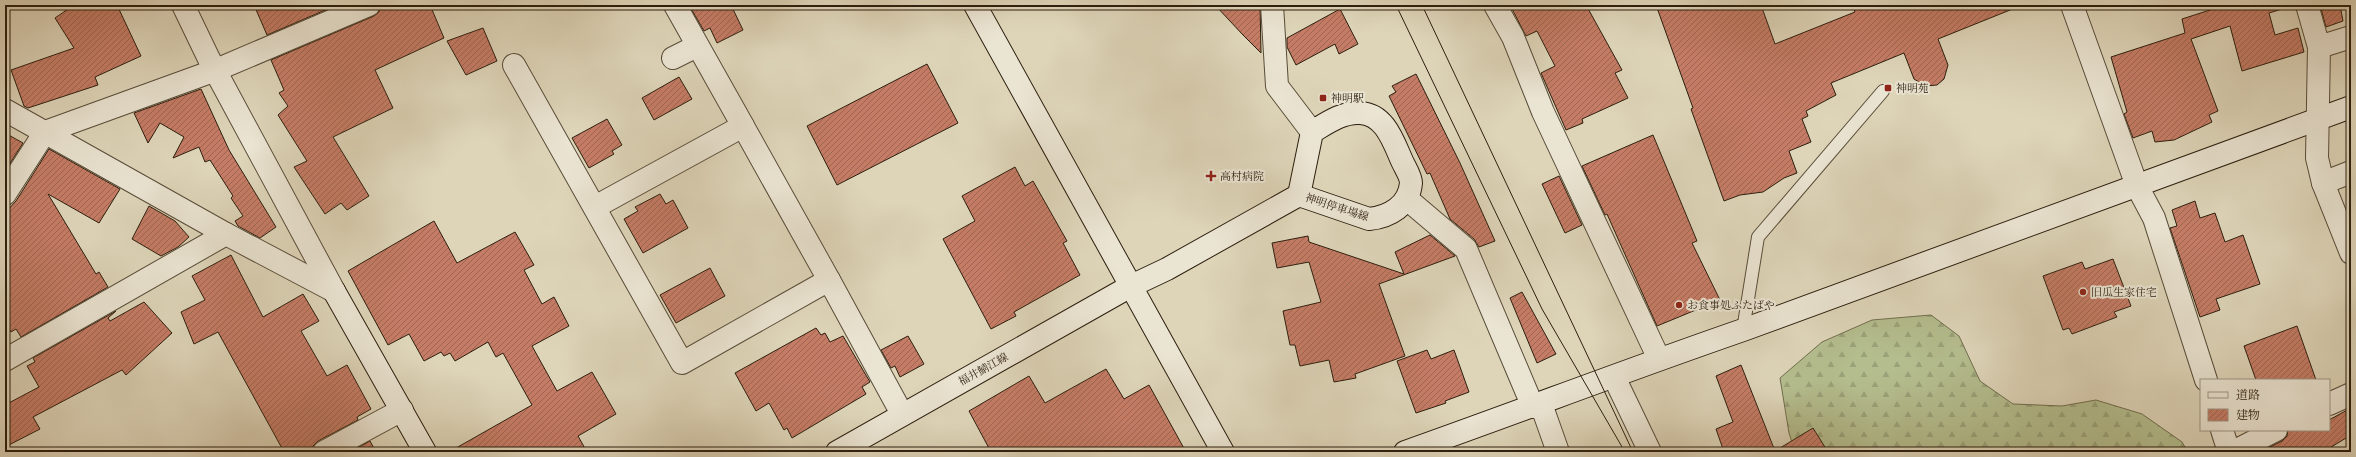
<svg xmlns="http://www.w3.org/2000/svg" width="2356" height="457" viewBox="0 0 2356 457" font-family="'Libre Caslon Text','Noto Serif JP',serif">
<defs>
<pattern id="forest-firs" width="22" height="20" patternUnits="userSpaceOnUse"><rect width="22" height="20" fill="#b4bd8e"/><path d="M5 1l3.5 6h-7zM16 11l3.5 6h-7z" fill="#9ba279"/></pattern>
<pattern id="building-hatch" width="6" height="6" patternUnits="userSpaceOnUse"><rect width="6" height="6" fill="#c57c66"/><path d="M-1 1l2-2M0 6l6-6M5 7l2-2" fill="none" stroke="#a06552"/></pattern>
</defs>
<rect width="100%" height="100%" fill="#ded5b9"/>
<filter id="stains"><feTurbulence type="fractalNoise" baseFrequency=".005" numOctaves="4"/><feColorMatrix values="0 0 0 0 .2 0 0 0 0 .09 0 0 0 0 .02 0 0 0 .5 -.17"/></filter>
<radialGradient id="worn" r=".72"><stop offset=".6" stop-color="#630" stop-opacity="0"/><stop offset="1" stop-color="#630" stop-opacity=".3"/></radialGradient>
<!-- forest -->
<path fill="url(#forest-firs)" stroke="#706e4e" d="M1931,315L1959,336L1980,381L2013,404L2062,406L2096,400L2142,414L2182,442L2188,452H1795L1789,433L1780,378L1822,342L1872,320Z"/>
<!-- building -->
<g fill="url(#building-hatch)" stroke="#2c1e0e">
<path d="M74,5H117L141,56L95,77L98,85L28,108L24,106L11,70L74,48L55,18Z"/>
<path d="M254,5H337L267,35Z"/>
<path d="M381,5H430L444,38L375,70L393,108L333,137L369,196L347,210L341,203L325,214L294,167L307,161L278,115L288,106L279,93L284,90L271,60L374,16L379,12Z"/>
<path d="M689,5H731L743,30L717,43L710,28L704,31Z"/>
<path d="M1215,5H1260L1261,53L1243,35Z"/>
<path d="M1510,5H1586L1622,70L1615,73L1628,98L1582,119L1583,123L1566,130L1541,73L1555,66L1537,31L1526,36Z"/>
<path d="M1656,5H1761L1775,44L1855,12L1852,5L2020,6L1938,39L1948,65L1944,79L1937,85L1925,86L1914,79L1904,53L1831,83L1836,95L1806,111L1808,116L1802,119L1811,142L1789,151L1797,173L1784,178L1763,192L1740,195L1724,201L1691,109L1693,108Z"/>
<path d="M2212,5H2281L2282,9L2269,13L2275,35L2298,28L2304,52L2242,71L2230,26L2191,39L2218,111L2209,115L2212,122L2174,140L2155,142L2152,131L2133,138L2124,114L2127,112L2111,57L2185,33L2182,19L2213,9Z"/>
<path d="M2320,5H2340L2343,21L2326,27Z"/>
<path d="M1340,9L1358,44L1339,54L1335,44L1296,65L1287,47V38Z"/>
<path d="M483,28L497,61L466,75L447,41Z"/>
<path d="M927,64L958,123L837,185L807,126Z"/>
<path d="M1416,74L1460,163L1495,241L1479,247L1474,239L1450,219L1430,173L1427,174L1389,96L1396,92L1392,86Z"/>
<path d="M679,77L692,99L654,120L642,98Z"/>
<path d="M201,89L229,150L276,227L260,238L238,226L235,221L243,216L231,198L233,196L210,160L205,162L199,147L173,158L184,137L160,123L148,143L134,113Z"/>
<path d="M607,119L622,145L612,151L614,154L589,168L572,138Z"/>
<path d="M5,133L23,143L5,171Z"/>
<path d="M1653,135L1697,241L1692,243L1720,300L1657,326L1607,214L1605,215L1582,166Z"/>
<path d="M49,149L120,189L99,223L48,194L96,274L99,272L108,287L21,337L16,329L11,332L5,321V213L16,201Z"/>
<path d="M1015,167L1025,186L1033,181L1067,241L1063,243L1080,275L1014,312L1016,316L991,329L943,239L975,221L962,196Z"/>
<path d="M1559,176L1582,225L1565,233L1542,184Z"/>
<path d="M660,194L666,204L673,200L688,228L643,253L624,219L638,211L635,207Z"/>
<path d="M2195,201L2200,218L2215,213L2225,242L2243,235L2260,284L2216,299L2220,310L2200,317L2170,228L2177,226L2172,210Z"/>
<path d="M149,206L175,221L189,237L178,247L161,256L132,239Z"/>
<path d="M434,221L457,263L515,232L534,265L524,270L542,304L554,297L569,326L532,346L557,391L592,372L616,414L578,436L587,452H449L532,405L503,353L496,357L488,342L455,361L450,353L444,356L441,352L424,361L409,334L388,345L348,271Z"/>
<path d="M1430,235L1455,256L1379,284L1405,356L1355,374L1356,378L1334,382L1329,360L1300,366L1295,345H1290L1283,311L1321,302L1309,262L1277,268L1272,243L1308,236L1309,242L1404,274L1395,252Z"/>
<path d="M231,255L263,317L303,294L319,321L301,331L327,376L347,365L371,409L357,417L358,420L318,441L313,446L312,452H284L218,332L194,344L181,312L205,300L192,276Z"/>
<path d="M2113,259L2131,306L2114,312L2117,317L2072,334L2069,328L2063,330L2043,276L2082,262L2085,269Z"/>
<path d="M710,268L725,296L676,323L660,295Z"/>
<path d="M1522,292L1556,354L1537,363L1510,298Z"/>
<path d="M144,302L172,333L126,375L122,370L33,417L40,429L5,447V405L39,387L27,366L35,362L33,358L116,311L108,318L110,321Z"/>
<path d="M2297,326L2316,380H2256L2244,346Z"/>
<path d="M816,328L821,335L825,333L830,342L843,336L870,382L862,387L866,394L792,438L787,428L784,430L769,403L756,411L735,373Z"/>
<path d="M908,336L924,364L900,377L895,366L891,368L881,350Z"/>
<path d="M1427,350L1431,359L1454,350L1469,392L1445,401L1446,403L1416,413L1397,361Z"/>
<path d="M1741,365L1775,451L1813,428L1828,452H1724L1716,429L1733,422L1716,376Z"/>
<path d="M1106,369L1124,399L1149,385L1186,452H991L969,411L1029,376L1045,403Z"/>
<path d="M2351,408V435L2323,452H2260L2282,441L2287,436L2288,430H2329V420Z"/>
<path d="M370,441L376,452H350Z"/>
</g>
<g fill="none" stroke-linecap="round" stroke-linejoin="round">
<defs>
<path id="lane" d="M1743,330L1758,237L1883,91"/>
<g id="street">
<path d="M183,5L209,59L334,291"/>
<path d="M675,5L743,126"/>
<path d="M1272,5L1277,86L1312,132"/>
<path d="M1495,5L1513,37L1543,112L1659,359"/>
<path d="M2072,5L2137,186L2154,218L2206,380"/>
<path d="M2307,5L2319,47L2351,37"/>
<path d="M2319,47L2317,158L2323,183"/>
<path d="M673,58L697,46"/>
<path d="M514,65L682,363L829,280L902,414"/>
<path d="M5,110L226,234L334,291"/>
<path d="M2351,172L2323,183L2351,253"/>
<path d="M5,194L45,132L216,70L369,5"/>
<path d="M1407,199L1466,249L1533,407"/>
<path d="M595,207L743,126L829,280"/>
<path d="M5,360L226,234"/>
<path d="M1614,377L1650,452"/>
<path d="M1541,404L1558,452"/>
<path d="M2329,404L2351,394"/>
<path d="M2222,430L2229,452"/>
<path d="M324,452L402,410"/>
<path d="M2233,452L2276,430"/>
</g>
<g id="secondary">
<path d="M975,5L1223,452"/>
<path d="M334,291L425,452"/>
<path d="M837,452L1129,287L1167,269L1299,195L1369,219C1389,217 1409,206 1411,183C1411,177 1406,169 1403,163C1394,144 1386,114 1360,113C1342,112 1327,123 1312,132L1299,195"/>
<path d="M1405,452C1518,412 1630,369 1743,330L2351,107"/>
</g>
</defs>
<!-- lane casing -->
<use href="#lane" stroke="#584c39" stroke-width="14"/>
<!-- street casing -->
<use href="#street" stroke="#584c39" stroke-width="24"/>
<!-- secondary casing -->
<use href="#secondary" stroke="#2c1e0e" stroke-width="24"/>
<!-- lane -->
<use href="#lane" stroke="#eae4d2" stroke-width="12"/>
<!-- street -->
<use href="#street" stroke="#eae4d2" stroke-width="22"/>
<!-- secondary -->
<use href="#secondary" stroke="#eae4d2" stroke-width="22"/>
<!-- tram -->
<g stroke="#2c1e0e" stroke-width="1">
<path d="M1396,5L1542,309L1625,452"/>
<path d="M1422,5L1633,452"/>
</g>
</g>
<!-- markers -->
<g fill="#8f2418" stroke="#eae4d2" stroke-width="1.5">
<rect x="1884" y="84" width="8" height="8" rx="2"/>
<rect x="1319" y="94" width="8" height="8" rx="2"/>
<path d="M1209 170h4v4h4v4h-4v4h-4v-4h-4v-4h4z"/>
<circle cx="2083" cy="292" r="4"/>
<circle cx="1679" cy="305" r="4"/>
</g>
<g text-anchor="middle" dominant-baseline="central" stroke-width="4" stroke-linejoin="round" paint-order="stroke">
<!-- poi labels -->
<g font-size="11" fill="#2c1e0e" stroke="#eae4d2" text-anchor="start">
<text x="1896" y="88">神明苑</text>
<text x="1331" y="98">神明駅</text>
<text x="1220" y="176">高村病院</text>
<text x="2091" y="292">旧瓜生家住宅</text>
<text x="1687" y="305">お食事処ふたばや</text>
</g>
<!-- street labels -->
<g font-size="11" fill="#2c1e0e" stroke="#eae4d2">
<text transform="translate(1337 207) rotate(18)">神明停車場線</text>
<text transform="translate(983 369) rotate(-29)">福井鯖江線</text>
</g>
</g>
<!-- margin -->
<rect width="2356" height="457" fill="none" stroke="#ded5b9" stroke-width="20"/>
<rect x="6" y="6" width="2344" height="445" fill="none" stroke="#2c1e0e" stroke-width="2"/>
<rect x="10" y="10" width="2336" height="437" fill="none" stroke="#2c1e0e"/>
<!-- legend -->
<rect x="2200" y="379" width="130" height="52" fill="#eae4d2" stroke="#9e9584"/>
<rect x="2208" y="392" width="20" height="6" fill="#eae4d2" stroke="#9e9584"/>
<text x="2236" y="399" font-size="12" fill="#2c1e0e">道路</text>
<rect x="2208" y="409" width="20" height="12" fill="url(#building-hatch)" stroke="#9e9584"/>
<text x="2236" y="419" font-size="12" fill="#2c1e0e">建物</text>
<rect width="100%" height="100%" filter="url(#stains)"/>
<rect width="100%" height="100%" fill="url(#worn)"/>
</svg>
